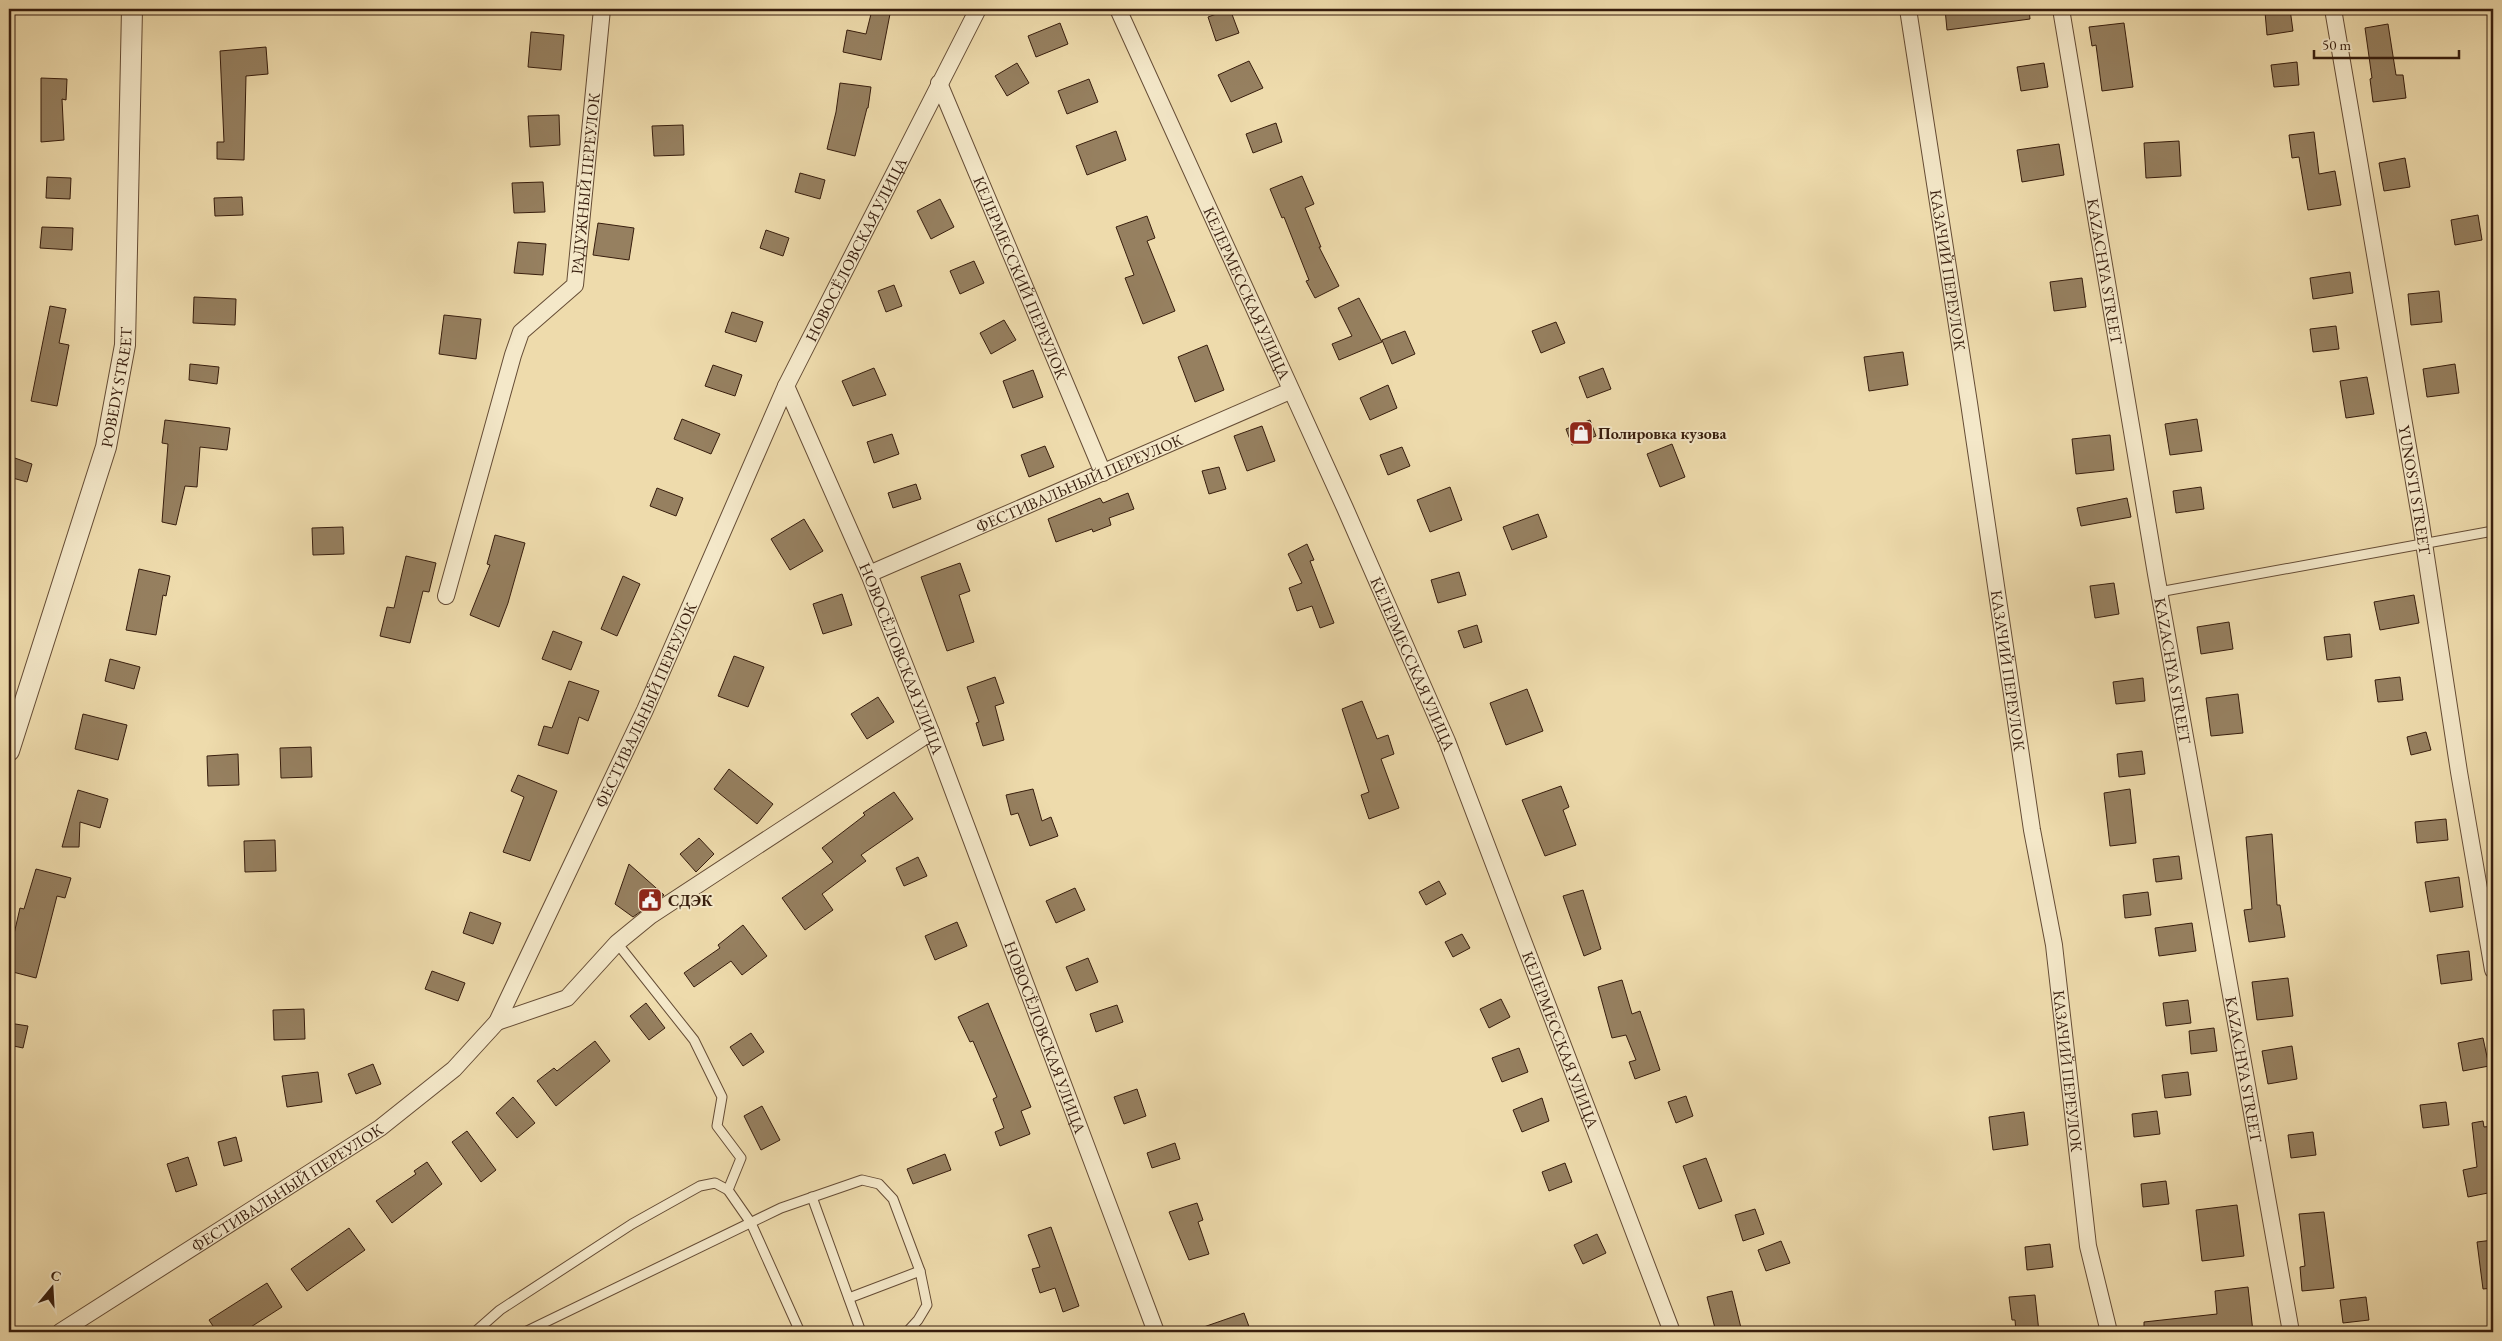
<svg xmlns="http://www.w3.org/2000/svg" width="2502" height="1341" viewBox="0 0 2502 1341" font-family="'EB Garamond',serif">
<rect width="100%" height="100%" fill="#eedbac"/>
<filter id="stains"><feTurbulence type="fractalNoise" baseFrequency=".004" numOctaves="4"/><feColorMatrix values="0 0 0 0 .2 0 0 0 0 .09 0 0 0 0 .02 0 0 0 .5 -.17"/></filter>
<radialGradient id="worn" r=".72"><stop offset=".6" stop-color="#630" stop-opacity="0"/><stop offset="1" stop-color="#630" stop-opacity=".3"/></radialGradient>
<!-- building -->
<g fill="#968060" stroke="#371d0d">
<path d="M1230,9L1239,33L1216,41L1208,17Z"/>
<path d="M1945,9H2029L2030,19L1947,30Z"/>
<path d="M2290,9L2293,31L2267,35L2265,12Z"/>
<path d="M872,10L890,14L881,60L843,52L847,30L866,34Z"/>
<path d="M1060,23L1068,44L1036,57L1028,36Z"/>
<path d="M2124,23L2133,87L2102,91L2096,45L2092,46L2089,27Z"/>
<path d="M2388,24L2396,75H2403L2406,98L2373,102L2370,79L2372,78L2365,28Z"/>
<path d="M531,32L564,35L561,70L528,67Z"/>
<path d="M266,47L268,74L246,76L244,160L217,159V142H224L220,51Z"/>
<path d="M1249,61L1263,88L1231,102L1218,75Z"/>
<path d="M2297,62L2299,85L2274,87L2271,65Z"/>
<path d="M1017,63L1029,83L1007,96L995,76Z"/>
<path d="M2044,63L2048,87L2021,91L2017,67Z"/>
<path d="M41,78L67,79L66,100L62,99L64,140L41,142Z"/>
<path d="M1089,79L1098,102L1067,114L1058,91Z"/>
<path d="M840,83L871,87L868,108H867L855,156L827,149L836,112Z"/>
<path d="M559,115L560,145L530,147L528,116Z"/>
<path d="M1276,123L1282,142L1253,153L1246,134Z"/>
<path d="M683,125L684,155L654,156L652,126Z"/>
<path d="M1116,131L1126,160L1087,175L1076,146Z"/>
<path d="M2314,132L2319,174L2335,171L2341,205L2308,210L2299,157L2292,158L2289,135Z"/>
<path d="M2179,141L2181,176L2146,178L2144,143Z"/>
<path d="M2059,144L2064,175L2022,182L2017,150Z"/>
<path d="M2405,158L2410,187L2384,191L2379,163Z"/>
<path d="M800,173L825,180L820,199L795,192Z"/>
<path d="M1302,176L1314,204L1305,208L1321,247H1319L1339,286L1315,298L1306,281L1309,280L1284,217L1282,218L1270,189Z"/>
<path d="M47,177L71,178L70,199L46,198Z"/>
<path d="M543,182L545,212L514,213L512,183Z"/>
<path d="M242,197L243,215L215,216L214,198Z"/>
<path d="M940,199L954,227L931,239L917,211Z"/>
<path d="M2478,215L2482,240L2455,245L2451,220Z"/>
<path d="M1147,216L1155,238L1147,241L1175,311L1143,324L1125,278L1134,275L1116,227Z"/>
<path d="M598,223L634,228L629,260L593,255Z"/>
<path d="M42,227L73,228L72,250L40,248Z"/>
<path d="M766,230L789,238L783,256L760,248Z"/>
<path d="M518,242L546,244L543,275L514,273Z"/>
<path d="M974,261L984,283L960,294L950,271Z"/>
<path d="M2350,272L2353,293L2313,299L2310,278Z"/>
<path d="M2082,278L2086,307L2054,311L2050,282Z"/>
<path d="M894,285L902,306L886,312L878,291Z"/>
<path d="M2439,291L2442,322L2411,325L2408,294Z"/>
<path d="M194,297L236,299L235,325L193,323Z"/>
<path d="M1359,298L1382,342L1339,360L1332,344L1352,336L1338,308Z"/>
<path d="M50,306L66,309L59,343L69,345L57,406L31,401Z"/>
<path d="M732,312L763,322L756,342L725,332Z"/>
<path d="M444,315L481,319L476,359L439,354Z"/>
<path d="M1004,320L1016,340L991,354L980,333Z"/>
<path d="M1556,322L1565,343L1541,353L1532,331Z"/>
<path d="M2336,326L2339,349L2313,352L2310,329Z"/>
<path d="M1405,331L1415,354L1392,364L1382,340Z"/>
<path d="M1207,345L1224,390L1195,402L1178,357Z"/>
<path d="M1903,352L1908,385L1869,391L1864,357Z"/>
<path d="M190,364L219,367L217,384L189,380Z"/>
<path d="M2455,364L2459,393L2427,397L2423,369Z"/>
<path d="M713,365L742,375L735,396L705,386Z"/>
<path d="M874,368L886,395L853,406L842,381Z"/>
<path d="M1603,368L1611,389L1587,398L1579,377Z"/>
<path d="M1033,370L1043,397L1013,408L1003,381Z"/>
<path d="M2367,377L2374,414L2346,418L2340,381Z"/>
<path d="M1388,385L1397,408L1370,420L1360,398Z"/>
<path d="M682,419L720,434L711,454L674,439Z"/>
<path d="M2197,419L2202,451L2170,455L2165,424Z"/>
<path d="M165,420L230,428L227,450L200,447L197,487L185,486L176,525L162,522L168,444L162,443Z"/>
<path d="M1590,420L1596,436L1572,445L1566,429Z"/>
<path d="M1262,426L1275,461L1247,471L1234,436Z"/>
<path d="M892,434L899,454L874,463L867,442Z"/>
<path d="M2110,435L2114,470L2076,474L2072,439Z"/>
<path d="M1672,444L1685,477L1660,487L1647,454Z"/>
<path d="M1045,446L1054,467L1029,477L1021,455Z"/>
<path d="M1402,447L1410,466L1388,475L1380,455Z"/>
<path d="M9,456L32,464L27,482L9,477Z"/>
<path d="M1219,467L1226,489L1209,494L1202,471Z"/>
<path d="M916,484L921,499L893,508L888,493Z"/>
<path d="M1450,487L1462,520L1430,532L1417,500Z"/>
<path d="M2201,487L2204,509L2176,513L2173,491Z"/>
<path d="M657,488L683,498L676,516L650,506Z"/>
<path d="M1128,493L1134,509L1109,518L1111,525L1093,532L1092,529L1056,542L1048,519L1100,498L1103,503Z"/>
<path d="M2127,498L2131,517L2081,526L2077,508Z"/>
<path d="M1538,514L1547,537L1512,550L1503,527Z"/>
<path d="M804,519L823,551L790,570L771,539Z"/>
<path d="M343,527L344,554L313,555L312,528Z"/>
<path d="M495,535L525,543L508,603L499,627L470,615L490,565L487,564Z"/>
<path d="M1307,544L1314,560L1310,561L1334,623L1320,628L1312,606L1297,611L1289,588L1302,583L1288,554Z"/>
<path d="M406,556L436,563L429,592L423,591L410,643L380,636L387,607L394,608Z"/>
<path d="M960,563L970,591L959,595L974,642L947,651L921,577Z"/>
<path d="M139,569L170,576L166,596L163,595L156,635L126,630Z"/>
<path d="M1459,572L1466,595L1438,603L1431,580Z"/>
<path d="M623,576L640,584L617,636L601,629Z"/>
<path d="M2114,583L2119,614L2095,618L2090,586Z"/>
<path d="M842,594L852,625L823,634L813,604Z"/>
<path d="M2414,595L2419,623L2380,630L2374,602Z"/>
<path d="M2229,622L2233,649L2201,654L2197,627Z"/>
<path d="M1477,625L1482,642L1464,648L1458,631Z"/>
<path d="M553,631L582,642L571,670L542,659Z"/>
<path d="M2350,634L2352,657L2327,660L2324,637Z"/>
<path d="M734,656L764,667L748,707L718,696Z"/>
<path d="M110,659L140,667L134,689L105,681Z"/>
<path d="M995,677L1004,703L995,706L1004,740L983,746L976,723L979,722L967,687Z"/>
<path d="M2400,677L2403,700L2378,702L2375,680Z"/>
<path d="M2143,678L2145,701L2116,704L2113,682Z"/>
<path d="M569,681L599,691L588,721L579,717L568,754L538,745L544,726L552,728Z"/>
<path d="M1527,689L1543,731L1506,745L1490,703Z"/>
<path d="M2238,694L2243,733L2211,736L2206,698Z"/>
<path d="M878,697L894,722L867,739L851,714Z"/>
<path d="M1362,701L1377,739L1388,735L1394,754L1381,759L1399,808L1369,819L1361,795L1369,792L1342,709Z"/>
<path d="M83,714L127,725L118,760L75,749Z"/>
<path d="M2426,732L2431,750L2411,755L2407,737Z"/>
<path d="M311,747L312,777L281,778L280,748Z"/>
<path d="M2142,751L2145,774L2119,777L2117,754Z"/>
<path d="M238,754L239,785L208,786L207,756Z"/>
<path d="M729,769L773,804L757,824L714,789Z"/>
<path d="M518,775L557,791L530,861L503,852L524,797L511,791Z"/>
<path d="M1561,786L1569,807L1563,810L1576,845L1545,856L1522,800Z"/>
<path d="M1033,789L1042,821L1051,817L1058,836L1030,846L1018,813L1011,815L1006,795Z"/>
<path d="M2130,789L2136,843L2110,846L2104,793Z"/>
<path d="M78,790L108,799L100,828L80,822L79,847H62Z"/>
<path d="M894,792L913,819L861,855L866,861L822,894L833,910L805,930L782,898L833,862L822,848L865,815L863,813Z"/>
<path d="M2446,819L2448,840L2417,843L2415,822Z"/>
<path d="M2272,834L2277,905H2280L2285,937L2249,942L2244,910L2252,909L2246,837Z"/>
<path d="M699,838L714,854L696,872L680,854Z"/>
<path d="M275,840L276,871L245,872L244,841Z"/>
<path d="M2179,856L2182,879L2156,882L2153,859Z"/>
<path d="M918,857L927,876L904,886L896,868Z"/>
<path d="M629,864L664,895L633,917L615,904Z"/>
<path d="M36,869L71,878L65,898L57,896L36,978L9,971V946L11,947L20,908L24,909Z"/>
<path d="M2459,877L2463,907L2430,912L2425,882Z"/>
<path d="M1439,881L1446,894L1426,905L1419,892Z"/>
<path d="M1075,888L1085,910L1056,923L1046,901Z"/>
<path d="M1583,890L1601,949L1584,956L1563,896Z"/>
<path d="M2148,892L2151,915L2125,918L2123,895Z"/>
<path d="M470,912L501,923L493,944L463,933Z"/>
<path d="M957,922L967,946L935,960L925,936Z"/>
<path d="M2192,923L2196,951L2159,956L2155,928Z"/>
<path d="M743,925L767,956L742,975L731,961L694,987L684,973L720,948L718,945Z"/>
<path d="M1462,934L1470,948L1453,957L1445,942Z"/>
<path d="M2469,951L2472,980L2441,984L2437,955Z"/>
<path d="M1088,958L1098,982L1076,991L1066,967Z"/>
<path d="M432,971L465,983L458,1001L425,989Z"/>
<path d="M2288,978L2293,1016L2257,1020L2252,982Z"/>
<path d="M1622,980L1632,1014L1640,1011L1660,1070L1635,1079L1629,1062L1636,1060L1626,1035L1612,1038L1598,987Z"/>
<path d="M1501,999L1510,1017L1489,1028L1480,1009Z"/>
<path d="M2188,1000L2191,1023L2166,1026L2163,1003Z"/>
<path d="M646,1003L665,1028L649,1040L630,1016Z"/>
<path d="M988,1003L1031,1107L1021,1111L1030,1134L1000,1146L995,1132L1004,1128L993,1099L997,1097L973,1041L970,1042L958,1017Z"/>
<path d="M1117,1005L1123,1022L1096,1032L1090,1014Z"/>
<path d="M304,1009L305,1039L274,1040L273,1010Z"/>
<path d="M9,1023L28,1026L23,1048L9,1045Z"/>
<path d="M2214,1028L2217,1051L2191,1054L2189,1031Z"/>
<path d="M751,1033L764,1052L743,1066L730,1047Z"/>
<path d="M2483,1038L2489,1066L2463,1071L2458,1043Z"/>
<path d="M595,1041L610,1061L556,1106L537,1081L554,1068L557,1071Z"/>
<path d="M2292,1046L2297,1079L2268,1084L2262,1051Z"/>
<path d="M1519,1048L1528,1072L1502,1082L1492,1058Z"/>
<path d="M373,1064L381,1084L356,1094L348,1074Z"/>
<path d="M318,1072L322,1102L287,1107L282,1076Z"/>
<path d="M2188,1072L2191,1095L2165,1098L2162,1075Z"/>
<path d="M1137,1089L1146,1116L1124,1124L1114,1097Z"/>
<path d="M1686,1096L1693,1116L1676,1123L1668,1102Z"/>
<path d="M513,1097L535,1123L517,1138L496,1113Z"/>
<path d="M1542,1098L1549,1121L1522,1132L1513,1110Z"/>
<path d="M2446,1102L2449,1125L2423,1128L2420,1105Z"/>
<path d="M762,1106L780,1140L761,1150L744,1116Z"/>
<path d="M2157,1111L2160,1134L2134,1137L2132,1114Z"/>
<path d="M2024,1112L2028,1145L1993,1150L1989,1117Z"/>
<path d="M2483,1121L2484,1127L2493,1126V1149H2489L2493,1170V1192L2468,1197L2463,1170L2477,1167L2472,1123Z"/>
<path d="M467,1131L496,1170L481,1182L452,1142Z"/>
<path d="M2313,1132L2316,1155L2291,1158L2288,1135Z"/>
<path d="M236,1137L242,1161L224,1166L218,1142Z"/>
<path d="M1175,1143L1180,1159L1152,1168L1147,1153Z"/>
<path d="M945,1154L951,1170L913,1184L907,1169Z"/>
<path d="M188,1157L197,1185L176,1192L167,1164Z"/>
<path d="M1706,1158L1722,1201L1699,1209L1683,1166Z"/>
<path d="M427,1162L442,1184L392,1223L376,1201L416,1174L414,1171Z"/>
<path d="M1565,1163L1572,1182L1549,1191L1542,1172Z"/>
<path d="M2166,1181L2169,1204L2143,1207L2141,1184Z"/>
<path d="M1197,1203L1203,1220L1198,1222L1209,1254L1189,1260L1169,1212Z"/>
<path d="M2237,1205L2244,1256L2202,1261L2196,1210Z"/>
<path d="M1755,1209L1764,1234L1743,1241L1735,1215Z"/>
<path d="M2324,1212L2334,1288L2302,1291L2300,1267L2305,1266L2299,1214Z"/>
<path d="M1051,1227L1079,1306L1063,1312L1055,1288L1040,1293L1032,1269L1040,1267L1028,1235Z"/>
<path d="M349,1228L365,1250L307,1291L291,1269Z"/>
<path d="M1597,1234L1606,1253L1583,1264L1574,1245Z"/>
<path d="M2493,1240V1288L2483,1289L2477,1242Z"/>
<path d="M1781,1241L1790,1263L1766,1271L1758,1250Z"/>
<path d="M2050,1244L2053,1267L2027,1270L2025,1247Z"/>
<path d="M267,1283L282,1307L243,1332H217L209,1320Z"/>
<path d="M2248,1287L2253,1332H2144V1322L2217,1314L2215,1291Z"/>
<path d="M1732,1291L1742,1332H1716L1707,1297Z"/>
<path d="M2035,1295L2039,1332H2016L2015,1320H2012L2009,1297Z"/>
<path d="M2366,1297L2369,1320L2343,1323L2340,1300Z"/>
<path d="M1244,1313L1251,1332H1196L1195,1330Z"/>
</g>
<g fill="none" stroke-linecap="round" stroke-linejoin="round">
<defs>
<g id="service">
<path d="M2159,592L2493,531"/>
<path d="M617,943L694,1040L722,1097L717,1126L741,1158L728,1190"/>
<path d="M812,1197L861,1332"/>
<path d="M849,1298L920,1271"/>
<path d="M475,1332L500,1310L632,1224L700,1186L715,1183L728,1190L751,1223L800,1332"/>
<path d="M525,1332L781,1208L862,1180L879,1184L893,1199L920,1271L927,1305L918,1320L907,1332"/>
</g>
<g id="minor">
<path id="s1" d="M1118,9L1345,508L1447,741L1672,1332"/>
<path id="s2" d="M1908,9L1969,403L2032,830L2054,945L2088,1246L2109,1332"/>
<path id="s3" d="M2061,9L2156,574L2291,1332"/>
<path id="s4" d="M2333,9L2420,517L2459,772L2493,970"/>
<path id="s5" d="M939,83L1103,473"/>
<path id="s6" d="M786,386L869,574L931,732L1156,1332"/>
<path id="s7" d="M869,574L1290,391"/>
<path id="s8" d="M446,596L513,355L521,332L575,285L602,9"/>
<path d="M497,1022L567,998L617,943L650,916L931,732"/>
<path id="s9" d="M60,1332L380,1128L454,1069L497,1022L645,710L786,386L978,9"/>
</g>
<g id="tertiary">
<path id="s10" d="M9,751L106,447L125,345L132,9"/>
</g>
</defs>
<!-- service casing -->
<use href="#service" stroke="#654c35" stroke-width="11"/>
<!-- minor casing -->
<use href="#minor" stroke="#654c35" stroke-width="18"/>
<!-- tertiary casing -->
<use href="#tertiary" stroke="#654c35" stroke-width="22"/>
<!-- service -->
<use href="#service" stroke="#f4e8c9" stroke-width="9"/>
<!-- minor -->
<use href="#minor" stroke="#f4e8c9" stroke-width="16"/>
<!-- tertiary -->
<use href="#tertiary" stroke="#f4e8c9" stroke-width="20"/>
</g>
<!-- icons -->
<defs>
<symbol id="shop-square" viewBox="-11 -11 22 22"><rect x="-9" y="-9" width="18" height="18" rx="4" fill="#8f2418" stroke="#f4e8c9"/><path d="M-5-2.5h2.3a2.7 3.5 0 0 1 5.4 0H5L5.5 6h-11ZM-1.5-2.5h3a1.5 2.3 0 0 0-3 0Z" fill="#fff"/></symbol>
<symbol id="civic-square" viewBox="-11 -11 22 22"><rect x="-9" y="-9" width="18" height="18" rx="4" fill="#8f2418" stroke="#f4e8c9"/><path d="M-.6-6.5H3V-4.5H.6V-3L4-1V1h2V6H-6V1h2V-1L-.6-3ZM-1.2 2.5V6h2.4V2.5Z" fill="#fff"/></symbol>
</defs>
<g fill-rule="evenodd">
<use href="#shop-square" x="1567" y="419" width="28" height="28"/>
<use href="#civic-square" x="636" y="886" width="28" height="28"/>
</g>
<g text-anchor="middle" dominant-baseline="central" stroke-width="4" stroke-linejoin="round" paint-order="stroke">
<!-- street labels -->
<g font-size="16" fill="#371d0d" stroke="#f4e8c9">
<text stroke="none"><textPath href="#s8" startOffset="448">РАДУЖНЫЙ ПЕРЕУЛОК</textPath></text>
<text stroke="none"><textPath href="#s9" startOffset="1390">НОВОСЁЛОВСКАЯ УЛИЦА</textPath></text>
<text stroke="none"><textPath href="#s2" startOffset="264">КАЗАЧИЙ ПЕРЕУЛОК</textPath></text>
<text stroke="none"><textPath href="#s3" startOffset="266">KAZACHYA STREET</textPath></text>
<text stroke="none"><textPath href="#s5" startOffset="211">КЕЛЕРМЕССКИЙ ПЕРЕУЛОК</textPath></text>
<text stroke="none"><textPath href="#s1" startOffset="312">КЕЛЕРМЕССКАЯ УЛИЦА</textPath></text>
<text stroke="none"><textPath href="#s10" startOffset="380">POBEDY STREET</textPath></text>
<text stroke="none"><textPath href="#s7" startOffset="229">ФЕСТИВАЛЬНЫЙ ПЕРЕУЛОК</textPath></text>
<text stroke="none"><textPath href="#s4" startOffset="488">YUNOSTI STREET</textPath></text>
<text stroke="none"><textPath href="#s6" startOffset="296">НОВОСЁЛОВСКАЯ УЛИЦА</textPath></text>
<text stroke="none"><textPath href="#s1" startOffset="718">КЕЛЕРМЕССКАЯ УЛИЦА</textPath></text>
<text stroke="none"><textPath href="#s2" startOffset="669">КАЗАЧИЙ ПЕРЕУЛОК</textPath></text>
<text stroke="none"><textPath href="#s3" startOffset="671">KAZACHYA STREET</textPath></text>
<text stroke="none"><textPath href="#s9" startOffset="888">ФЕСТИВАЛЬНЫЙ ПЕРЕУЛОК</textPath></text>
<text stroke="none"><textPath href="#s6" startOffset="701">НОВОСЁЛОВСКАЯ УЛИЦА</textPath></text>
<text stroke="none"><textPath href="#s1" startOffset="1122">КЕЛЕРМЕССКАЯ УЛИЦА</textPath></text>
<text stroke="none"><textPath href="#s3" startOffset="1076">KAZACHYA STREET</textPath></text>
<text stroke="none"><textPath href="#s2" startOffset="1074">КАЗАЧИЙ ПЕРЕУЛОК</textPath></text>
<text stroke="none"><textPath href="#s9" startOffset="269">ФЕСТИВАЛЬНЫЙ ПЕРЕУЛОК</textPath></text>
</g>
<!-- poi labels -->
<g font-size="16" font-weight="bold" fill="#371d0d" stroke="#f4e8c9" text-anchor="start">
<text x="1598" y="433">Полировка кузова</text>
<text x="668" y="900">СДЭК</text>
</g>
</g>
<!-- margin -->
<rect width="2502" height="1341" fill="none" stroke="#eedbac" stroke-width="30"/>
<rect x="10" y="10" width="2482" height="1321" fill="none" stroke="#371d0d" stroke-width="2.5"/>
<rect x="15" y="15" width="2472" height="1311" fill="none" stroke="#371d0d"/>
<!-- north arrow -->
<g transform="translate(52 1288) rotate(18)" stroke="#f4e8c9" stroke-width="4" paint-order="stroke">
<path d="M0-4L9 19L0 12L-9 19Z" fill="#371d0d"/>
<text y="-8" font-size="14" font-weight="bold" text-anchor="middle" fill="#371d0d">С</text>
</g>
<!-- scale -->
<path d="M2314 50v8h145v-8" fill="none" stroke="#371d0d" stroke-width="2.5"/>
<text x="2322" y="50" font-size="15" fill="#371d0d" stroke="#f4e8c9" stroke-width="4" paint-order="stroke">50 m</text>
<rect width="100%" height="100%" filter="url(#stains)"/>
<rect width="100%" height="100%" fill="url(#worn)"/>
</svg>
